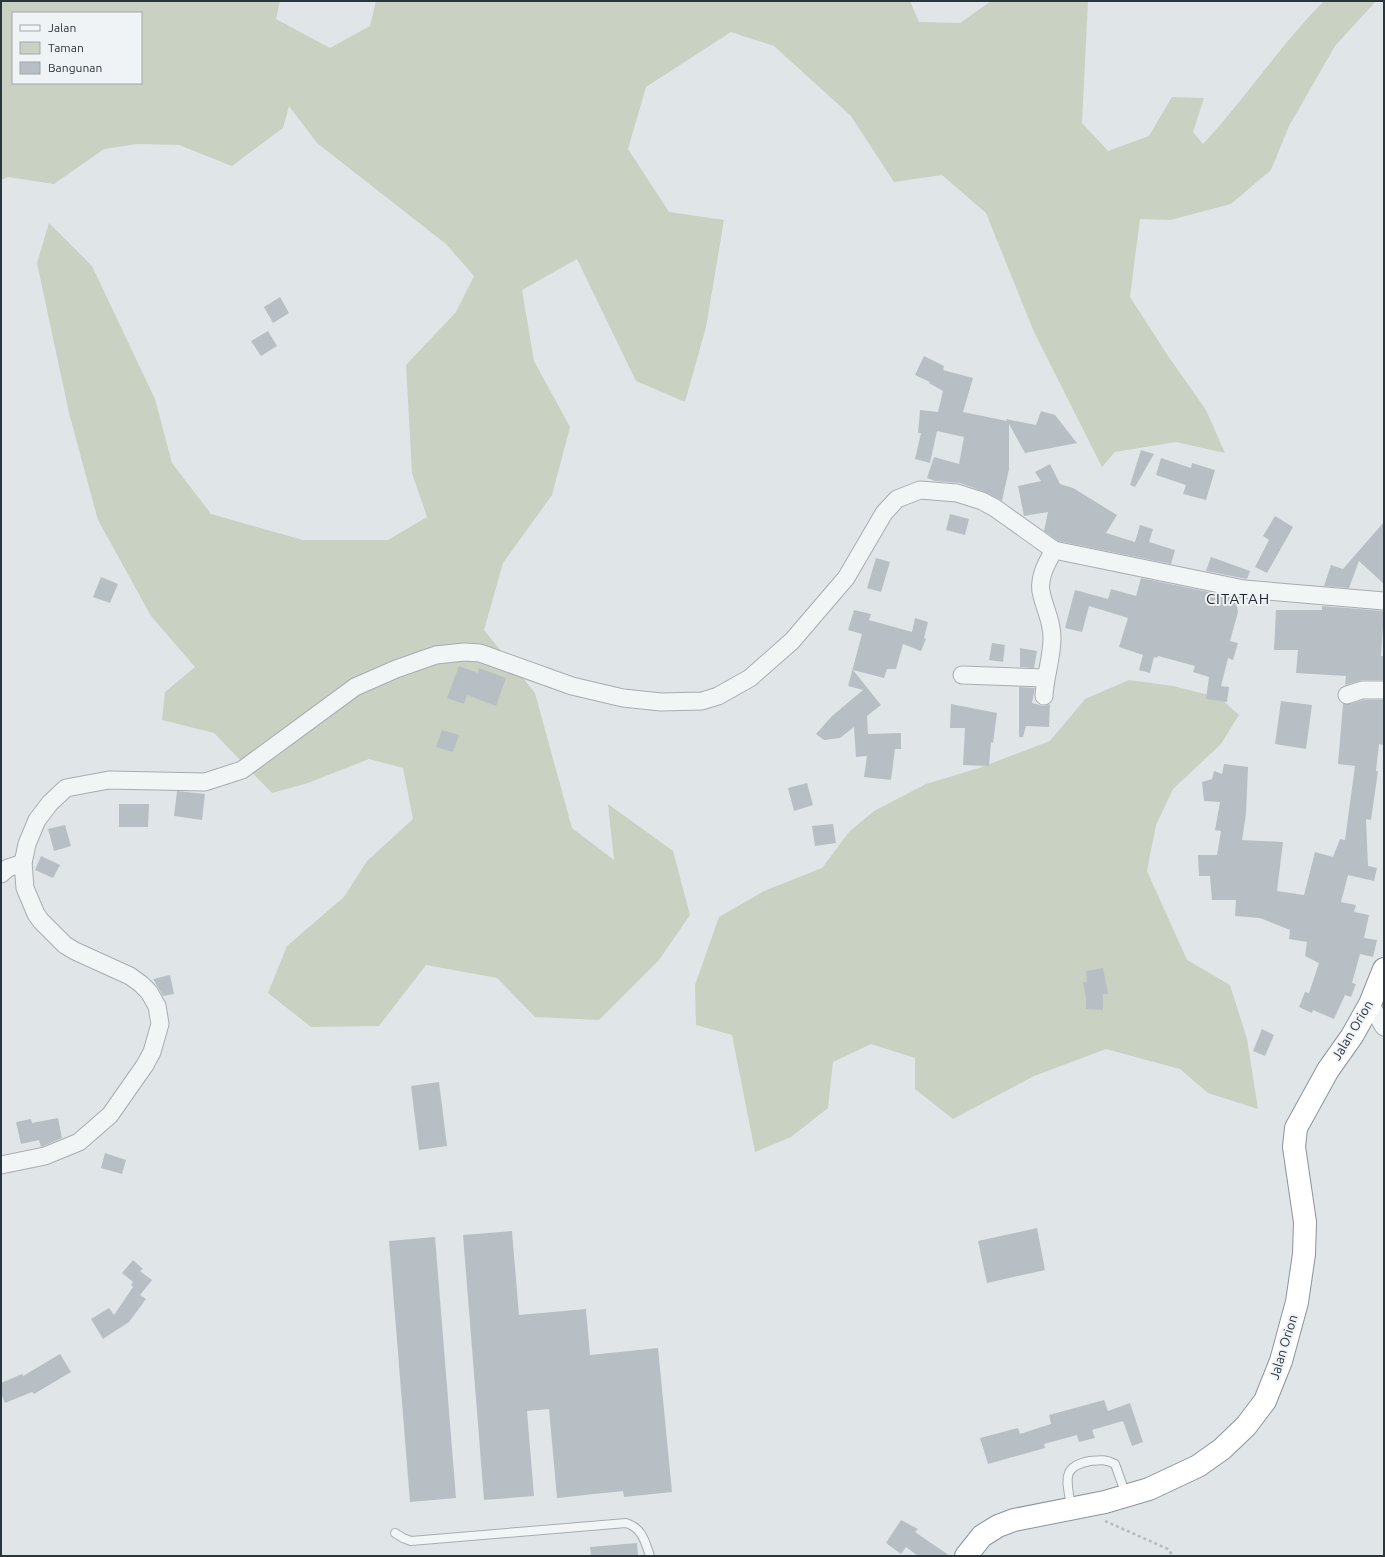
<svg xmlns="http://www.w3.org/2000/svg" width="1385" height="1557" viewBox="0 0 1385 1557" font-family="Ubuntu,sans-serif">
<rect width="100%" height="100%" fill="#e0e5e8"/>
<!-- green -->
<g fill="#c9d1c2" fill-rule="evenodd">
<path d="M1,1H280L276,19L330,48L370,26L376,1H910L919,22L960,23L991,1H1088L1082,123L1108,151L1149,136L1172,97L1204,98L1193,132L1203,144C1246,98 1280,45 1324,1H1376L1335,46L1289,126L1271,170L1231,204L1170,220L1140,219L1130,297L1168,356L1206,410L1225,453L1176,442L1115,452L1102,467L1034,332L986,213L942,175L894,182L851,116L774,46L731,32L646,87L628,149L669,212L724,220L706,327L685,402L636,381L577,259L522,290L534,361L570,427L552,495L503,563L484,630L535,693L572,828L614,860L608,804L673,851L690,915L659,960L599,1020L535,1017L497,978L426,965L379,1026L311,1027L268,993L287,946L344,897L367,861L413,819L403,768L369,759L308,783L272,793L214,733L162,720L165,692L195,667L151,616L98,520L69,413L37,263L49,223L92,266L155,399L172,463L211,514L303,540H388L427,517L412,473L406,365L456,312L474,276L446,244L317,143L289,106L283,128L232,166L179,145L137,144L104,149L54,184L8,177L1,180ZM13,13H141V83H13Z"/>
<path d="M1129,680L1173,686L1220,698L1239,715L1221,744L1173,789L1156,825L1147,871L1187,960L1230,985L1247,1039L1258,1109L1208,1093L1180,1069L1106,1049L1034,1076L953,1119L915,1089V1058L871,1044L833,1062L828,1108L791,1137L755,1152L732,1035L696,1025L695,985L719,917L764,891L822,868L849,832L874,811L926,784L979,768L1050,741L1085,699Z"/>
</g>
<!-- building -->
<g fill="#b8bfc4">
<path d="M280,297L289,313L273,323L264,307Z"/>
<path d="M268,331L277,346L261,356L251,341Z"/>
<path d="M924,356L944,366L943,370L973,378L963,412L1007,421L1006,419L1036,425L1041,411L1055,415L1077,443L1025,453L1009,424V469L1002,501L985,492L960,483L935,481L927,478L934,457L959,464L964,437L937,431L930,463L915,459L921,433H918L920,410L938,412L943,391L929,383L930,382L915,375Z"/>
<path d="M1141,450L1154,454L1135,487L1130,485Z"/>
<path d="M1161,458L1191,468L1192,463L1215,470L1206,500L1183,494L1186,485L1156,475Z"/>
<path d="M1050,464L1060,484L1073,488L1117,515L1106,533L1135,542L1140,525L1153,529L1149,542L1175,550L1171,564L1058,541L1044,531L1048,512L1024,516L1018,486L1041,481L1035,472Z"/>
<path d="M950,514L969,519L965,535L946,530Z"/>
<path d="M1275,516L1293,527L1267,573L1255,567L1269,540L1263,536Z"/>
<path d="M1384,522V584L1359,561L1349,588L1324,586L1331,565L1343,569Z"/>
<path d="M1211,557L1250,571L1247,579L1206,571Z"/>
<path d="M876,558L890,562L881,592L867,588Z"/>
<path d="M101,577L118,584L110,603L93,597Z"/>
<path d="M1141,578L1238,598L1236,603L1238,612L1230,641L1238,643L1233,660L1228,658L1221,686L1229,687L1227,702L1206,699L1209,677L1193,672L1195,666L1158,656L1157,658L1154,657L1150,673L1139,670L1143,655L1119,647L1128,618L1089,606L1082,632L1065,628L1075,590L1108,599L1111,589L1136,596Z"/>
<path d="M1322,606L1384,611L1381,656H1384L1383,680H1362L1345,685L1346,676L1296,673L1298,650H1274L1276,610H1322Z"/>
<path d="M854,610L871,614L869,620L912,632L915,618L928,622L924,638L926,639L921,651L903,644L896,669H887L884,678L853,670L881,705L867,716L868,734L901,733V749H895L891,780L864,777L867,756L856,757L854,727L840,738L824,740L816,734L832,716L863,690L848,686L862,634L848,630Z"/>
<path d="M992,643L1005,645L1003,662L989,660Z"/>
<path d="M1020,648L1037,651L1034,668L1020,667Z"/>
<path d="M459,666L478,673L479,668L506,678L496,706L467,695L464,704L447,698Z"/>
<path d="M1019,687L1035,688L1032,703L1044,706L1050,704L1049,727L1026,726L1023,737H1019Z"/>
<path d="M1364,700H1384V745L1379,744L1376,771H1378L1371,820L1366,819L1368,866L1377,868L1374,881L1348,875L1341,902L1356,905L1354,912L1369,915L1364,938L1377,940L1373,957L1360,954L1352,983L1356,984L1351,997L1345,995L1334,1019L1313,1010L1312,1013L1299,1007L1305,992L1309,993L1319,963L1305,956L1307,942L1289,939L1290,930L1260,918L1235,916L1236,900H1212L1210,876H1199L1198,855H1217L1221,831L1215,830L1220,802L1204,801L1202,782L1212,779L1214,771L1222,774L1224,764L1248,767L1246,814L1242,840L1283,842L1277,891L1304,895L1315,852L1333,857L1340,839L1345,840L1355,766L1338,764L1343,704H1350Z"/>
<path d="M1281,701L1312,705L1306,749L1275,744Z"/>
<path d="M951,704L997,713L993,743L991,742L989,766L963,765L965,728H950Z"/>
<path d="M442,730L459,735L453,752L436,747Z"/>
<path d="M807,783L813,805L794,811L788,788Z"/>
<path d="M177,791L205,794L202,820L174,816Z"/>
<path d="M119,804H149L148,827H119Z"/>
<path d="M833,824L836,843L815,846L812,826Z"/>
<path d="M65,825L71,846L54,851L48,829Z"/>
<path d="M41,856L60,865L53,878L35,870Z"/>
<path d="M1103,968L1108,994H1103V1010L1086,1009V998L1083,982H1087L1086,971Z"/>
<path d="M170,975L174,994L163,996L153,979Z"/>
<path d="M1262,1029L1274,1035L1265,1056L1253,1051Z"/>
<path d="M439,1082L447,1146L419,1150L411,1086Z"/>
<path d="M58,1118L62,1138L41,1147L39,1140L21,1144L16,1122L31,1119L32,1123Z"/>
<path d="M105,1153L126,1160L122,1174L101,1168Z"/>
<path d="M1037,1228L1045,1270L987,1283L978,1241Z"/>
<path d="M512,1231L519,1315L586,1309L590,1355L658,1348L672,1492L624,1497L623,1491L557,1498L549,1409L527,1411L534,1496L484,1500L463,1235Z"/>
<path d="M435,1237L456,1498L410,1502L389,1241Z"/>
<path d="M133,1260L143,1269L140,1271L152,1280L140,1295L146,1299L129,1322L103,1339L91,1319L109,1308L114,1315L133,1287L131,1285L133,1282L122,1273Z"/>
<path d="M60,1354L71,1372L34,1394L32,1392L5,1403L1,1393V1383L22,1374L23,1376Z"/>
<path d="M1104,1400L1108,1411L1130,1403L1143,1442L1132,1446L1123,1421L1092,1430L1095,1438L1079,1442L1077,1435L1044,1444L1045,1448L988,1464L980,1438L1018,1428L1020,1434L1051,1424L1049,1415Z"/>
<path d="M901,1520L918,1529L915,1532L950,1556H918L906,1547L901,1554L886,1543Z"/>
<path d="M637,1543L638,1556H591L590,1547Z"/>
</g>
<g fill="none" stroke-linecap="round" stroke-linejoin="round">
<defs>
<g id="service">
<path d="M1071,1508C1068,1482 1059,1467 1090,1461C1100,1460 1105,1459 1115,1464L1126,1495"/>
<path d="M395,1533L403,1538L411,1541L626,1523C642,1528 645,1541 650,1556"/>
</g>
<g id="minor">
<path d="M962,675L1045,678"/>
<path d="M1347,695L1362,690H1384"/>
<path d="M1044,696C1045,676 1052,658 1052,638C1052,621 1046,612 1042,596C1037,580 1046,564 1054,550"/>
<path d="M1,874L8,868L23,863"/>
<path d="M1370,1004L1384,1027"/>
<path d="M1,1165L45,1156L79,1142L110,1115L145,1065L152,1052L160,1024L157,1006L149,992L141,984L130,976L75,951L65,945L41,921L36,914L25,888L23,863L27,844L37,820L50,803L66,788L109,780L205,782L242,770L355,687L396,669L436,655L464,652L480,653L572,686L623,698L661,702L702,701L718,696L750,678L792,641L846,578L884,513L897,499L920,490L957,493L982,501L995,508L1054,550L1244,589L1384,601"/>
</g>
<path id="trunk" d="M966,1556L982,1536L998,1526L1014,1520L1105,1502L1149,1489L1198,1466L1222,1449L1246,1426L1265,1401L1281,1361L1297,1302L1304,1254L1305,1222L1294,1147L1296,1128L1328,1070L1352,1036L1370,1004L1384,969"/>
</defs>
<!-- service casing -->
<use href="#service" stroke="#a6adb1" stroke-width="10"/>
<!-- minor casing -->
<use href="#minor" stroke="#a6adb1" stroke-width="19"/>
<!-- trunk casing -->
<use href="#trunk" stroke="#89959d" stroke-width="24"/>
<!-- path -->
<path stroke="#b6bbbe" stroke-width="2.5" stroke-dasharray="3 3" stroke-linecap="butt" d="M1105,1521L1168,1549L1173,1556"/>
<!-- service -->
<use href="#service" stroke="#f2f5f6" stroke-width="8"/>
<!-- minor -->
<use href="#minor" stroke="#f2f5f6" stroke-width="17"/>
<!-- trunk -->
<use href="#trunk" stroke="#fff" stroke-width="22"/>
</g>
<g text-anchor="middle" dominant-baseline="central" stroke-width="4" stroke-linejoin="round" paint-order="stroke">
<!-- street labels -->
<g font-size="13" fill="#2a353d" stroke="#eff3f5">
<text transform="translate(1352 1030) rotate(-59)">Jalan Orion</text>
<text transform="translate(1283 1347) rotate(-73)">Jalan Orion</text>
</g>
<!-- quarter labels -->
<g font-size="15" letter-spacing="1" fill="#1d262e" stroke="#eff3f5">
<text x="1238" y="598">CITATAH</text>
</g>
</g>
<!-- border -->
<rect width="1385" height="1557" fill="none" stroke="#2a353d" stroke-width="4"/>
<!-- legend -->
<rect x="12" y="12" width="130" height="72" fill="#eff3f5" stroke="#a0a7ab"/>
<rect x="20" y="25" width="20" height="6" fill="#f2f5f6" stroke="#a0a7ab"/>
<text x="48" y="32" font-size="12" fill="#2a353d">Jalan</text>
<rect x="20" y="42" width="20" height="12" fill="#c9d1c2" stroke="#a0a7ab"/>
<text x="48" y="52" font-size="12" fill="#2a353d">Taman</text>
<rect x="20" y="62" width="20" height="12" fill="#b8bfc4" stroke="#a0a7ab"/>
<text x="48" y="72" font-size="12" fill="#2a353d">Bangunan</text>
</svg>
